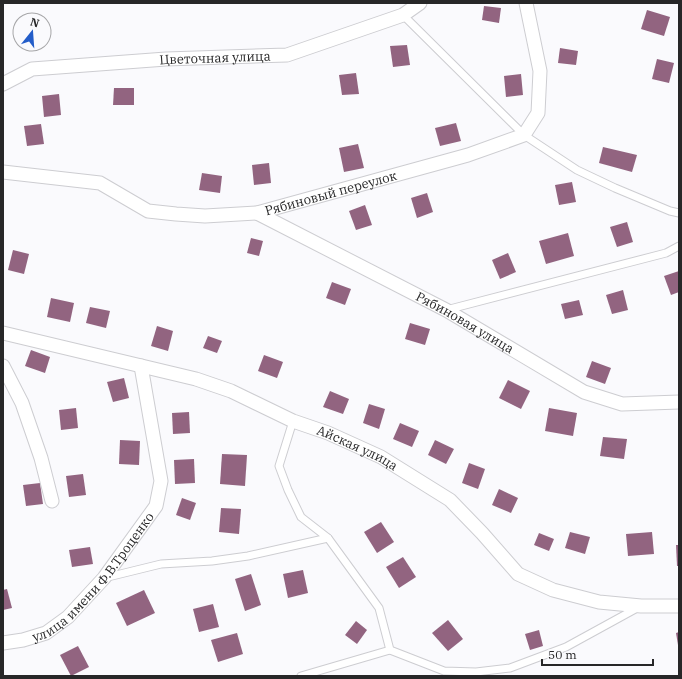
<svg xmlns="http://www.w3.org/2000/svg" width="682" height="679" viewBox="0 0 682 679" font-family="'IBM Plex Serif',serif">
<rect width="100%" height="100%" fill="#fafafd"/>
<!-- building -->
<g fill="#926480">
<path d="M484,6L501,8L499,23L482,20Z"/>
<path d="M647,10L670,17L664,36L641,29Z"/>
<path d="M407,45L410,65L393,67L390,46Z"/>
<path d="M560,48L578,51L576,65L558,63Z"/>
<path d="M657,59L674,63L669,83L652,79Z"/>
<path d="M356,73L359,94L342,95L339,75Z"/>
<path d="M521,74L523,95L506,97L504,76Z"/>
<path d="M114,88H134V105H113Z"/>
<path d="M59,94L61,115L44,117L42,96Z"/>
<path d="M456,123L461,141L440,146L435,128Z"/>
<path d="M41,124L44,144L27,146L24,126Z"/>
<path d="M358,144L364,168L344,172L339,148Z"/>
<path d="M603,147L637,155L632,172L599,163Z"/>
<path d="M269,163L271,183L254,185L252,165Z"/>
<path d="M202,173L222,176L220,193L199,190Z"/>
<path d="M572,182L576,202L559,205L555,185Z"/>
<path d="M427,193L433,212L417,218L411,198Z"/>
<path d="M365,205L372,225L356,230L349,211Z"/>
<path d="M627,222L633,242L617,247L610,227Z"/>
<path d="M568,233L574,256L546,264L539,241Z"/>
<path d="M251,238L263,241L259,256L247,253Z"/>
<path d="M13,250L29,254L24,274L8,270Z"/>
<path d="M508,253L516,272L500,279L492,260Z"/>
<path d="M679,271V292L671,295L664,276Z"/>
<path d="M332,282L351,289L345,305L326,298Z"/>
<path d="M623,290L628,310L612,314L606,295Z"/>
<path d="M51,298L74,303L70,322L47,317Z"/>
<path d="M579,300L583,315L565,319L561,304Z"/>
<path d="M90,307L110,311L106,328L86,323Z"/>
<path d="M410,323L430,329L425,345L405,339Z"/>
<path d="M157,326L173,331L168,351L151,346Z"/>
<path d="M208,336L222,341L217,353L203,348Z"/>
<path d="M31,350L50,357L45,373L25,366Z"/>
<path d="M264,355L283,362L277,378L258,371Z"/>
<path d="M592,361L611,368L605,384L586,377Z"/>
<path d="M124,378L129,398L113,402L107,382Z"/>
<path d="M508,380L530,391L521,409L499,398Z"/>
<path d="M330,391L349,399L343,414L323,407Z"/>
<path d="M369,404L385,409L379,429L363,423Z"/>
<path d="M76,408L78,428L61,430L59,410Z"/>
<path d="M549,408L577,413L573,436L545,431Z"/>
<path d="M189,412L190,433L173,434L172,413Z"/>
<path d="M400,423L419,431L412,447L393,439Z"/>
<path d="M603,437L627,439L624,459L600,456Z"/>
<path d="M120,440L140,441L139,465L119,464Z"/>
<path d="M435,440L454,449L446,464L428,455Z"/>
<path d="M222,454L247,455L245,486L220,484Z"/>
<path d="M194,459L195,483L175,484L174,460Z"/>
<path d="M469,463L485,469L478,489L462,483Z"/>
<path d="M83,474L86,495L69,497L66,476Z"/>
<path d="M40,483L43,504L26,506L23,485Z"/>
<path d="M499,489L518,498L511,513L492,505Z"/>
<path d="M182,498L196,503L190,520L176,515Z"/>
<path d="M221,508L241,509L239,534L219,532Z"/>
<path d="M381,522L394,542L377,553L364,532Z"/>
<path d="M570,532L590,537L585,554L565,548Z"/>
<path d="M652,532L654,554L628,556L626,534Z"/>
<path d="M539,533L554,539L549,551L534,545Z"/>
<path d="M676,545H679V566H677Z"/>
<path d="M90,547L93,564L72,567L69,550Z"/>
<path d="M403,557L416,577L399,588L386,567Z"/>
<path d="M303,570L308,593L288,598L283,574Z"/>
<path d="M251,574L261,605L245,611L235,579Z"/>
<path d="M7,589L12,608L3,610V590Z"/>
<path d="M144,590L155,613L127,626L116,603Z"/>
<path d="M213,604L219,627L199,632L193,609Z"/>
<path d="M448,620L463,639L448,651L432,633Z"/>
<path d="M356,621L367,630L357,644L345,635Z"/>
<path d="M539,630L543,646L530,650L525,634Z"/>
<path d="M679,632V645H678L676,633Z"/>
<path d="M237,633L243,654L218,662L211,640Z"/>
<path d="M78,646L89,667L71,676L60,655Z"/>
</g>
<g fill="none" stroke-linecap="round" stroke-linejoin="round">
<defs>
<g id="service">
<path d="M403,15L524,135L577,170L615,188L670,211L679,213"/>
<path d="M446,310L666,253L679,246"/>
<path d="M293,421L279,466L288,490L301,517L328,538L379,608L390,650L444,671L476,672L510,668L566,647L639,607"/>
<path d="M104,578L161,564L212,561L248,556L328,538"/>
<path d="M301,676L390,650"/>
</g>
<g id="minor">
<path id="s1" d="M3,84L32,69L166,59L287,55L403,15L420,3"/>
<path id="s2" d="M3,172L100,183L148,211L176,214L205,216L257,213L468,155L524,135L538,113L540,71L526,3"/>
<path id="s3" d="M257,213L446,310L584,392L622,404L679,402"/>
<path id="s4" d="M3,333L196,379L231,391L293,421L328,433L381,457L450,500L482,533L518,574L553,590L599,602L641,606H679"/>
<path d="M3,366L22,403L41,458L52,501"/>
<path id="s5" d="M3,643L23,640L46,633L68,617L104,578L156,506L161,481L141,366"/>
</g>
</defs>
<!-- service casing -->
<use href="#service" stroke="#cdcdd1" stroke-width="9"/>
<!-- minor casing -->
<use href="#minor" stroke="#cdcdd1" stroke-width="15"/>
<!-- service -->
<use href="#service" stroke="#fff" stroke-width="7"/>
<!-- minor -->
<use href="#minor" stroke="#fff" stroke-width="13"/>
</g>
<g text-anchor="middle" dominant-baseline="central" stroke-width="3.5" stroke-linejoin="round" paint-order="stroke">
<!-- street labels -->
<g font-size="13" fill="#272728" stroke="#fafafd">
<text stroke="none"><textPath href="#s1" startOffset="216">Цветочная улица</textPath></text>
<text stroke="none"><textPath href="#s2" startOffset="339">Рябиновый переулок</textPath></text>
<text stroke="none"><textPath href="#s3" startOffset="235">Рябиновая улица</textPath></text>
<text stroke="none"><textPath href="#s4" startOffset="374">Айская улица</textPath></text>
<text stroke="none"><textPath href="#s5" startOffset="117">улица имени Ф.В.Троценко</textPath></text>
</g>
</g>
<!-- border -->
<rect width="682" height="679" fill="none" stroke="#272728" stroke-width="8"/>
<!-- north arrow -->
<g transform="translate(32 32) rotate(17)"><circle r="19" fill="#fafafd" stroke="#a6a6a8"/>
<path d="M0-3L7 15L0 10L-7 15Z" fill="#235dc9"/>
<text y="-6" font-size="11" font-weight="bold" text-anchor="middle" fill="#272728">N</text>
</g>
<!-- scale -->
<path d="M542 659v6h111v-6" fill="none" stroke="#272728" stroke-width="2"/>
<text x="548" y="659" font-size="12" fill="#272728" stroke="#fafafd" stroke-width="3" paint-order="stroke">50 m</text>
</svg>
